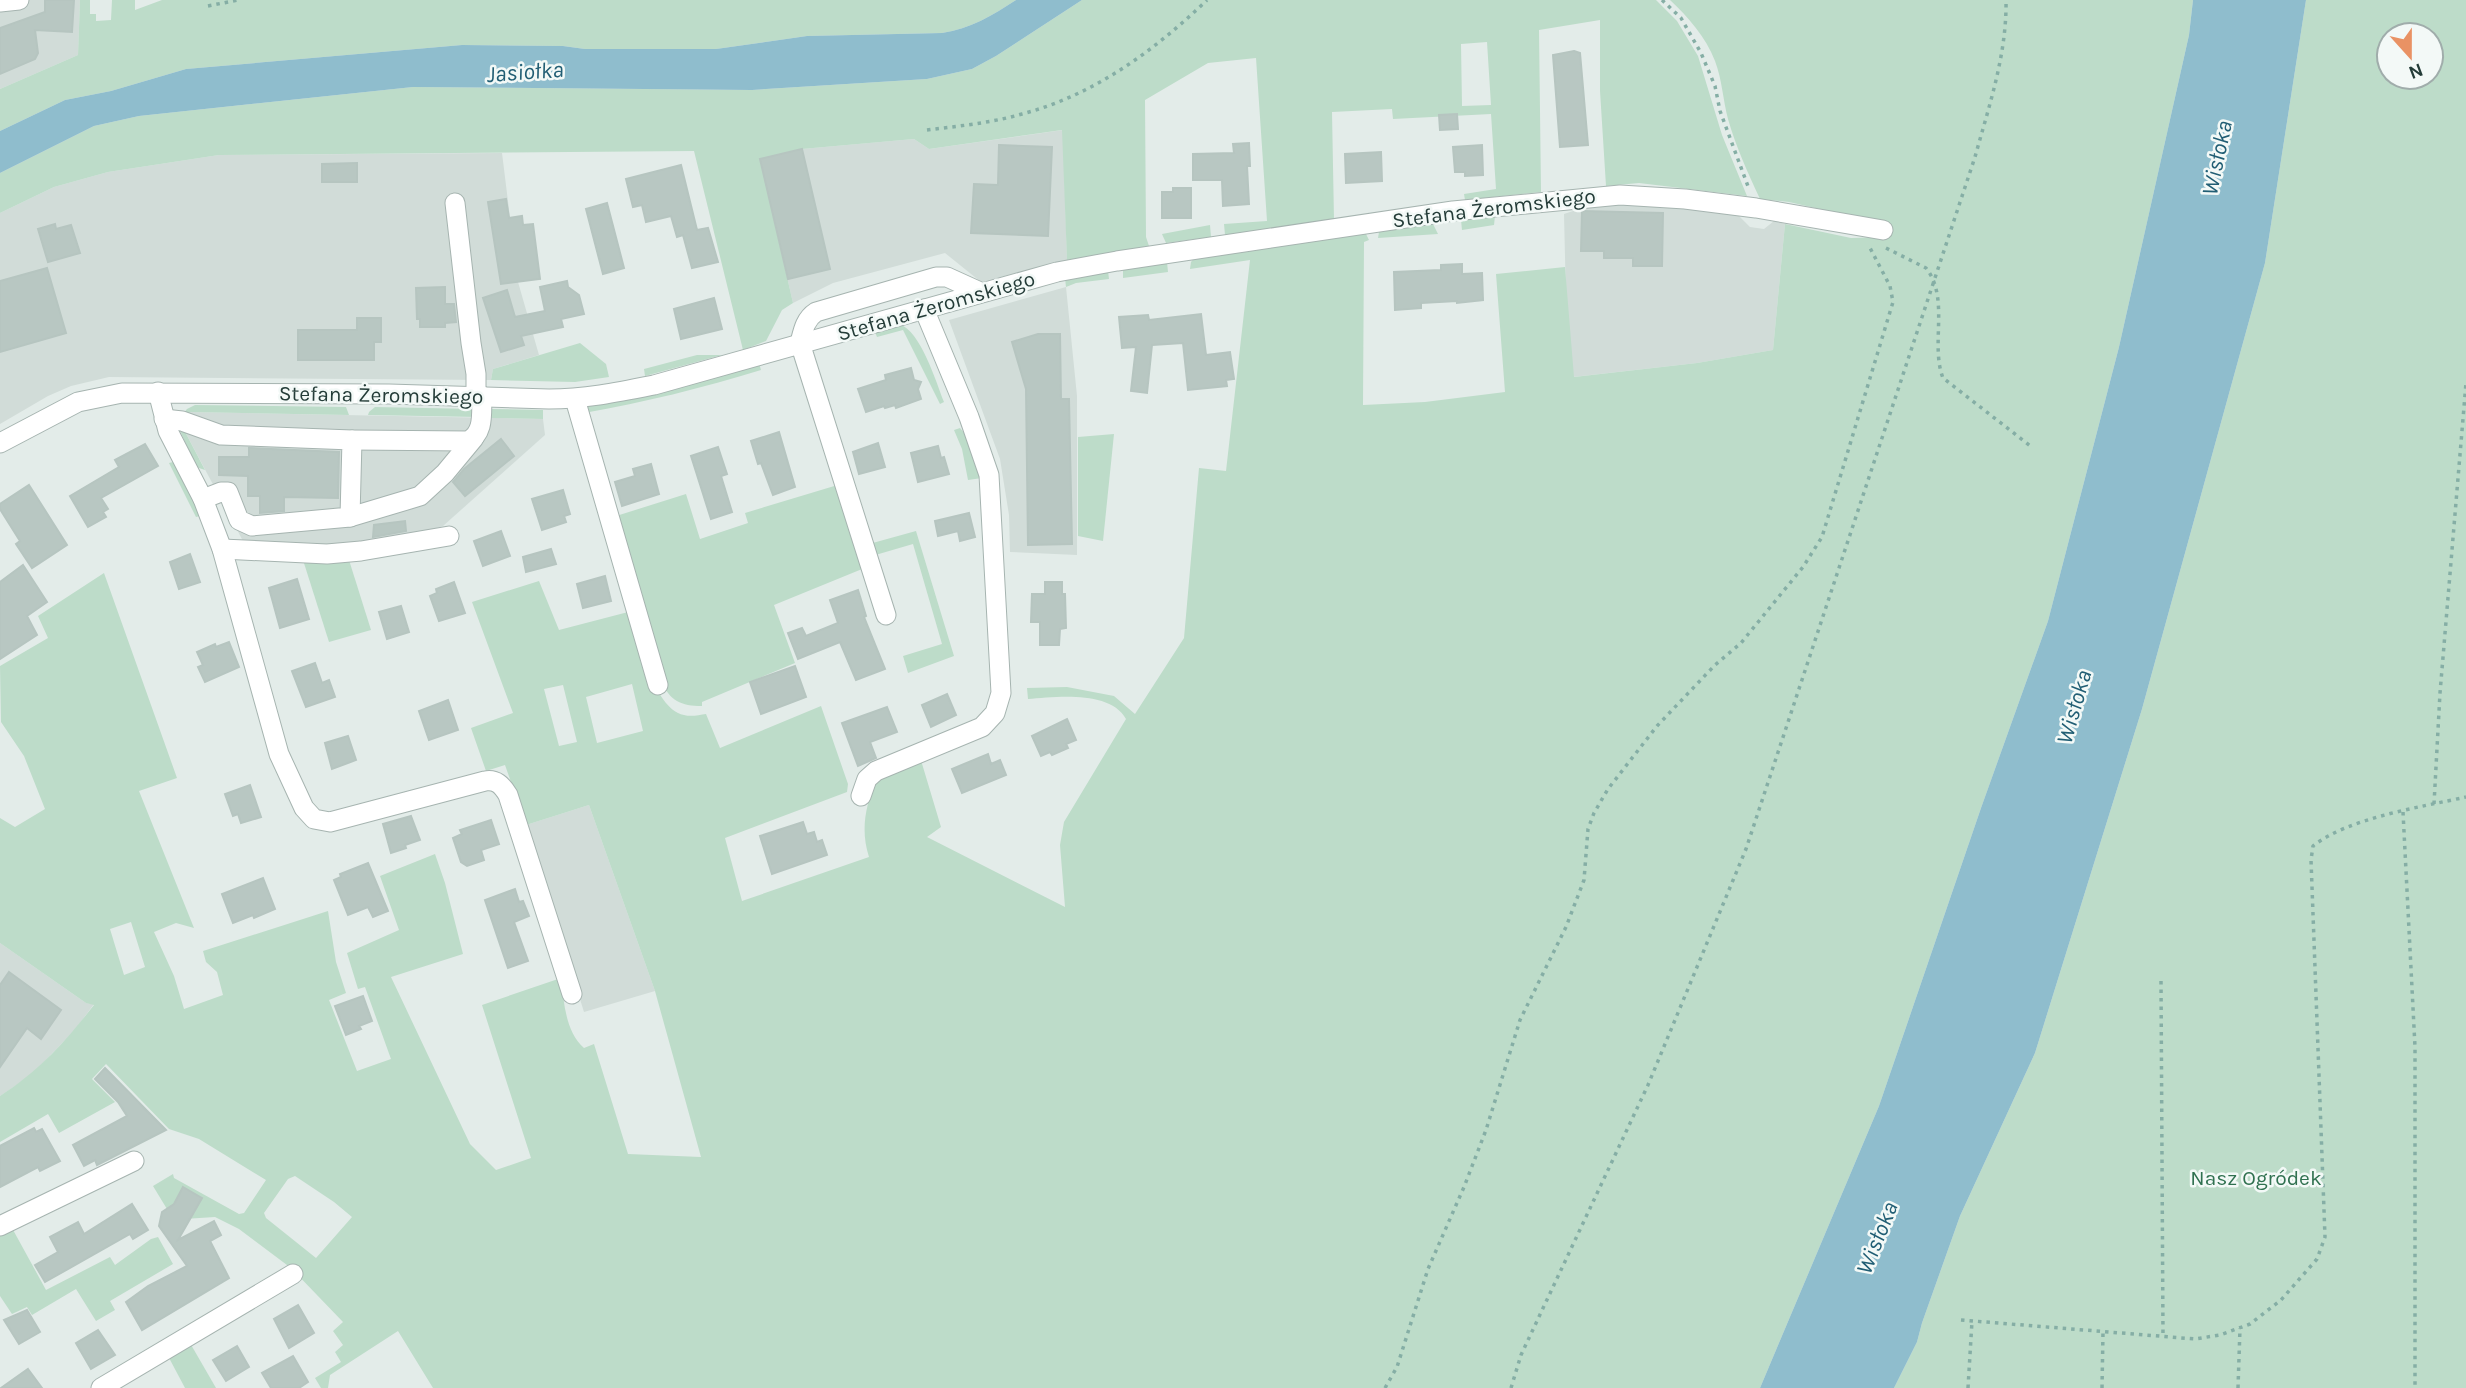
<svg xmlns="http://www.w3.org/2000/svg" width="2466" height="1388" viewBox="0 0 2466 1388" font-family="Karla,sans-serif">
<rect width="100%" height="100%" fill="#e3ece9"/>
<!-- built -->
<g fill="#d1dcd8">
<path d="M0,0H80L78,55L0,89Z"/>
<path d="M1063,130L1067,260L981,282L945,253L833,283L793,303L760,159L802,149L914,139L929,149Z"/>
<path d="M502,153L518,282L539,355L493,369L491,380L109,377L71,386L48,396L0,424V213L54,187L108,172L219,155Z"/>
<path d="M1649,203L1739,216L1750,227L1764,229L1774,221L1785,224L1773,350L1697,363L1573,377L1566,299L1564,214L1588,206Z"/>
<path d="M1066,287L1077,396V555L1010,552L1009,515L1000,459L949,320Z"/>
<path d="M190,412L543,419L545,435L443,526L388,542L328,548L243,541L182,426Z"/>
<path d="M589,805L655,991L584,1012L526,825Z"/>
<path d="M0,943L86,1003L94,1004L74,1031L30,1076L0,1096Z"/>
</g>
<!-- green -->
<g fill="#bddcc9" fill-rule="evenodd">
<path d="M80,0H90V14H96V21L111,20L112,0H135V10L162,0H1016C993,15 970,29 942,33L807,36L716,49H585L563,46L462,45L186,69L111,91L65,100L0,131V89L78,55Z"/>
<path d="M1082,0H1656L1677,21L1698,56L1722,135L1747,196L1639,183L1606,186L1600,91V20L1539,30L1541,192L1465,200L1464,194L1496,189L1491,114L1393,119L1392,109L1332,112L1334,220L1225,235L1224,224L1267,221L1256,58L1208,63L1145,100L1146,237L1149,246L1067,260L1062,130L929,149L914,139L802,149L760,159L793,303L782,310L766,341L743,350L694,151L219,155L108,172L54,187L0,213V173L94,126L139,116L413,87L752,90L927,79L972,69L996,56ZM1487,42L1491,105L1462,106L1461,44Z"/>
<path d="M1670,0H2193L2189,35L2119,347L2048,621L1981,808L1879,1106L1760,1388H433L398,1331L330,1375L328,1388H321L315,1378L341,1362L335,1352L343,1345L333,1331L343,1322L291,1268L239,1229L215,1217L184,1219L170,1214L153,1186L173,1174L174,1178L239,1214L244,1213L266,1180L199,1139L169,1129L106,1064L92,1079L115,1102L59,1133L48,1114L0,1142V1096C40,1070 65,1042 94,1005L86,1003L0,943V818L15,827L45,809L24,756L1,722L0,666L48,638L38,616L104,573L177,778L139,791L194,928L176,923L154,932L174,976L184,1009L223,995L217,972L206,962L203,951L328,911L336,962L346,993L329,1000L357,1071L391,1059L365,987L358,989L347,953L399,930L380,876L435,854L445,883L463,954L391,977L470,1144L496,1170L531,1158L482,1005L561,978C564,1002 565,1031 584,1048L594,1044L628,1154L701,1157L655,991L589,805L526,825L505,765L486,771L471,728L513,713L472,602L539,581L559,630L632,611C640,638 652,708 684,715C691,717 699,715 706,714L720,748L821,706L848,784L847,792L725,838L742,901L869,857C860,829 866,806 876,779L920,757L941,827L927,837L1065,907L1060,845L1064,822L1126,719C1110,690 1056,697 1028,699L1027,688L1067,687L1114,696L1135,714L1184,638L1199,468L1226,471L1250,260L1190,269L1191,262L1195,257L1366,234L1369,240L1364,242L1363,405L1425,402L1505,392L1496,274L1565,267L1574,377L1697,363L1773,350L1785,224L1851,238L1890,237L1889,230L1877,222L1789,202L1760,199C1748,173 1736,147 1728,119C1723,100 1722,79 1715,61C1706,37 1688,17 1670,0ZM632,684L643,731L597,743L586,697ZM563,685L577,742L559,746L544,689ZM131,922L145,967L124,975L110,929ZM295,1176L334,1202L352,1217L316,1258L266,1218L264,1213L288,1179Z"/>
<path d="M2306,0H2466V1388H1894L1917,1342L1922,1323L1960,1216L2035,1053L2142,709L2265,263ZM2389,35H2431V77H2389Z"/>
<path d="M1495,216L1494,225L1462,230L1461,220Z"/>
<path d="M1433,224L1438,234L1378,238L1379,232Z"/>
<path d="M1210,225L1211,237L1166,243L1162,234Z"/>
<path d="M1167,262L1168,272L1123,278V268Z"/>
<path d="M1108,271L1109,279L1076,283L1066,287L1065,278Z"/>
<path d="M899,324C921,331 936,382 944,402L940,404L903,330L877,337L875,332Z"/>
<path d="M580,343L606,364L609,377L575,382L491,380L493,369Z"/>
<path d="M697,355H722L645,376L644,369Z"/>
<path d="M759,363L761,370C703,388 645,402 584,413L586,403Z"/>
<path d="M195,405L346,407L349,415L190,412L188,416H181L187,409Z"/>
<path d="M375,407L476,409L478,417L368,415L369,412Z"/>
<path d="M492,409L543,410V419L491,418Z"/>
<path d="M178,426H182L205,470L196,467Z"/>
<path d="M960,428L965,434L982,478L968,480L962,449L954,430Z"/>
<path d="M1114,434L1103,541L1078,536V437Z"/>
<path d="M173,462L196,505L200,516L196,517L169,463Z"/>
<path d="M841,484L867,567L774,605L795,663L702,702V706C681,706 670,701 661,681L613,517L686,494L700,539L748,523L745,513Z"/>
<path d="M916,531L954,656L908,673L903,656L942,644L913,544L872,556L869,544Z"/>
<path d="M303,560H349L371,630L329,642Z"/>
<path d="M12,1228L46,1290L110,1257L115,1265L151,1239L158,1237L173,1264L110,1301L115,1310L96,1321L76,1289L32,1315L27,1307L12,1314L0,1296V1234Z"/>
<path d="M190,1343L216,1388H185L168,1356Z"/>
</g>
<!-- water -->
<g fill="#8fbdcd">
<path d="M1016,0H1082L996,56L972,69L927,79L752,90L413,87L139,116L94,126L0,173V131L65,100L111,91L186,69L462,45L563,46L585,49H716L807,36L942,33C970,29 993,15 1016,0Z"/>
<path d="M2193,0H2306L2265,263L2142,709L2035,1053L1960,1216L1922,1323L1917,1342L1894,1388H1760L1879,1106L1981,808L2048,621L2119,347L2189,35Z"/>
</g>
<!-- building -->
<g fill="#b8c7c2" stroke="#b6c5c0" stroke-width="2">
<path d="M45,0H74L72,32L35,30L38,53L35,59L0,74V28L45,12Z"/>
<path d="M1574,51L1580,53L1588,145L1560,147L1553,55Z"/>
<path d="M1457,114L1458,129L1440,130L1439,115Z"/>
<path d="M1249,143L1250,166H1247L1249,204L1223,206L1222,180H1193V154L1234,153L1233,144Z"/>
<path d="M999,145L1052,147L1048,236L971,233L974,184L998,185Z"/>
<path d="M1482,145L1483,175L1465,176V172H1455L1453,147Z"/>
<path d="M802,149L830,269L788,279L760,159Z"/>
<path d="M1381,152L1382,181L1346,183L1345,154Z"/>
<path d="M357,163V182H322V164Z"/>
<path d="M681,165L697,230L708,228L718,262L692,268L683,235L677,237L671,216L646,222L642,205L633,207L626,179Z"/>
<path d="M1173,188H1191V218H1162V192H1173Z"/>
<path d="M506,199L509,218L522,216L523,225L533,224L540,279L501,284L488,202Z"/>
<path d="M607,203L624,268L603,274L586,209Z"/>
<path d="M1582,211L1663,213L1662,266H1633V258H1604V251H1581Z"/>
<path d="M55,224L56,229L71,225L80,253L48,262L38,229Z"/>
<path d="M1462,264V274L1482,273L1483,300L1457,303V301L1421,303V308L1395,310L1394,272L1441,270V265Z"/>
<path d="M47,268L66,333L0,352V281Z"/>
<path d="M567,281L568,287L579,295L584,314L561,319L563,327L521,336L524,345L501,352L483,298L507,290L515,317L545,311L540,287Z"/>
<path d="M445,287V304H454L456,322L445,323V327H420V319H417L416,288Z"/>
<path d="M714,298L722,329L681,339L674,309Z"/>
<path d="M1201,314L1206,355L1230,352L1234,379L1226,380L1227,386L1188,390L1183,343L1152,345L1147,393L1131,391L1136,347L1122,348L1119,317L1148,315L1149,320Z"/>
<path d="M357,318H381V342H374V360H298V330H357Z"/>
<path d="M1038,334H1060L1061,399H1069L1072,544L1028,545L1026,389L1012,342Z"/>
<path d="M911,368L914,380L921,382L918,389L921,399L896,408L895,405L885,408L884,406L866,412L858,389L886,380L885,375Z"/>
<path d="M779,432L795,487L773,495L761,463L758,464L751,441Z"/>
<path d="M501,439L514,456L465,496L453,482L464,469Z"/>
<path d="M878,443L885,467L859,474L853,452Z"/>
<path d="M145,444L158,466L101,498L108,509L103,512L106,517L88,527L70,496L119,467L115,460Z"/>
<path d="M938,446L941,458L944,457L949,474L918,482L911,453Z"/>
<path d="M718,447L727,474L721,476L732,512L711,519L691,456Z"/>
<path d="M249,448L339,452L338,498L284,497V511L260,513V496H248V476L219,475V457H249Z"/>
<path d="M651,464L659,494L622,506L615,482L635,476L633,469Z"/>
<path d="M29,485L67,545L32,568L16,544L20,541L0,509V504Z"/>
<path d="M563,490L570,514L564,516L566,522L542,530L532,499Z"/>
<path d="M969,513L975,537L960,541L958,531L938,536L935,521Z"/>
<path d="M405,521L406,531L373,537L374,525Z"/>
<path d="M501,531L510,556L483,566L474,541Z"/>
<path d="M551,549L556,564L526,572L523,557Z"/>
<path d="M190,554L200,582L179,589L170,562Z"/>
<path d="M23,565L47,602L27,616L37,635L0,659V582Z"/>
<path d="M605,576L611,601L583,608L577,584Z"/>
<path d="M297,579L309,619L280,628L269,588Z"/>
<path d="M454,582L465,613L439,621L430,596L437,593L436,589Z"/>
<path d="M1045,582H1062V594H1065L1066,628L1060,629L1059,645H1040V622H1031L1032,594H1045Z"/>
<path d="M858,590L866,616L864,617L885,669L856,680L840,642L798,659L788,633L802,628L806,636L838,623L830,600Z"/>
<path d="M401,606L409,632L387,639L379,612Z"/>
<path d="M229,642L239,667L205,682L198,667L203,665L197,652L215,644L216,647Z"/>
<path d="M315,663L322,683L329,680L335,697L306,707L292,671Z"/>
<path d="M795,666L806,697L761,714L750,682Z"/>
<path d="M947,694L956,715L931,727L922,705Z"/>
<path d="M448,700L458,730L429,740L419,711Z"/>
<path d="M887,707L897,732L870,742L876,758L858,766L842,723Z"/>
<path d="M1067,719L1076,740L1066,744L1068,748L1052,755L1050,752L1041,756L1032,736Z"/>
<path d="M348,736L356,760L332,769L325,743Z"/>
<path d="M988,754L991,764L1000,760L1006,775L962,793L952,769Z"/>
<path d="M250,785L261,817L241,823L238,814L233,816L225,794Z"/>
<path d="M411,816L420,840L405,845L406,848L391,853L383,824Z"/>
<path d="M491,820L499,844L481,850L484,860L467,866L461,862L453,838L462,834L460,830Z"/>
<path d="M803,822L807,834L814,832L817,842L822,840L827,855L772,874L760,836Z"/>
<path d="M368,863L388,911L373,917L368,907L348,915L334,880L341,877L340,874Z"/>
<path d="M263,878L275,909L254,918L253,915L233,923L222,894Z"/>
<path d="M515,889L519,902L523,901L529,916L514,922L528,961L508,968L485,900Z"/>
<path d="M9,972L61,1010L41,1039L27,1028L0,1067V985Z"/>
<path d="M363,996L372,1021L359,1026L361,1029L346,1035L335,1006Z"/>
<path d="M105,1068L166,1130L97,1165L95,1160L84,1166L73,1145L127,1116L118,1102L95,1079Z"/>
<path d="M34,1128L36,1132L42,1129L60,1161L40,1171L38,1167L0,1187V1146Z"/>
<path d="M183,1187L202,1198L178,1240L214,1221L221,1235L210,1241L229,1278L142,1330L126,1302L148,1286L187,1266L159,1226L162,1212L174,1204Z"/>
<path d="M132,1204L148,1230L133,1239L130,1234L45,1282L35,1265L58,1252L50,1237L78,1222L84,1234Z"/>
<path d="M298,1305L314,1333L289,1348L274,1319Z"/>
<path d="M27,1310L40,1332L19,1344L4,1320Z"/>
<path d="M98,1330L115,1355L91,1369L76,1343Z"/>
<path d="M237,1346L249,1367L226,1381L213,1360Z"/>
<path d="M293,1356L308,1382L299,1388H271L262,1373Z"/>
<path d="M28,1369L42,1388H1Z"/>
</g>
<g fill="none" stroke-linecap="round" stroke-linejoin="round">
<defs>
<g id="minor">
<path d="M0,2L19,0"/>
<path d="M455,203L471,343L476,374V396"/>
<path d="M158,392L168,431L203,499L222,549L279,754L304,808L314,819L330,822L485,781C496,779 502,785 508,795L572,994"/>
<path d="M575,399L658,685"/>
<path d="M164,419L182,421L221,435L352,440L350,517L252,526L239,520L228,492H221L203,499"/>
<path d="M352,440L468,441C485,433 481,412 482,396"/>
<path d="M0,443L78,402L122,393L389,394L549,399C585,399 619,392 654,385L1057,272L1117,261L1453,211L1620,195L1685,199L1756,208L1883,230"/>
<path d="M350,517L420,496L445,473L474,438"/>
<path d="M222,549L327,554L361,551L449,536"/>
<path d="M886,615L800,343C803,331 805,319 816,312L936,277H947L980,292"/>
<path d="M861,796L867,779L876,771L982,727L995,713L1001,693L989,475L969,417L924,309"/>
<path d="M0,1226L134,1161"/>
<path d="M101,1388L293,1274"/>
</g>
</defs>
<!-- minor casing -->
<use href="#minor" stroke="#a6b4b0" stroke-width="21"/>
<!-- path -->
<g stroke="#85aea5" stroke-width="3.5" stroke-dasharray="3.5 5" stroke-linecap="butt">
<path d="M1662,0L1681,18L1701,53L1715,86L1720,111L1749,189"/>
<path d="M208,6L238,0"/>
<path d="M927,130C959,126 991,123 1022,114C1094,95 1154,51 1207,0"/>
<path d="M1886,248L1926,268C1950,298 1930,345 1943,378L2033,448"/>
<path d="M2434,804L2440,693L2466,383"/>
<path d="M2403,812L2415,1047V1388"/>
<path d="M2161,981L2163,1336"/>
<path d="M1961,1320L2195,1339L2220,1335L2250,1324L2281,1300L2317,1259L2325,1237L2311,860L2313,846C2348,818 2421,807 2466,797"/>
<path d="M1385,1388L1397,1367L1428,1269L1464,1187L1486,1130L1520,1020L1566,927L1584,880L1588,829L1594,813L1608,789L1657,726L1715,665L1741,643L1803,567L1822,537L1893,302L1890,286L1869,246"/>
<path d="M1511,1388L1521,1355L1648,1085L1746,849L1975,157C1989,106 2007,54 2006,0"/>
<path d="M1968,1388L1972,1321"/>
<path d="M2102,1388L2103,1332"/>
<path d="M2238,1388L2240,1328"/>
</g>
<!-- minor -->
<use href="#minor" stroke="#fff" stroke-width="19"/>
</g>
<g text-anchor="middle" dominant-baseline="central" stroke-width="5" stroke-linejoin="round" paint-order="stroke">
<!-- street labels -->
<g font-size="21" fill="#243c38" stroke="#f3f9f7">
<text transform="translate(1494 208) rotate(-7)">Stefana Żeromskiego</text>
<text transform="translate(936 306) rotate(-16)">Stefana Żeromskiego</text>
<text transform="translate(381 395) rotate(1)">Stefana Żeromskiego</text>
</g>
<!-- park labels -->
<g font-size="21" fill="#307150" stroke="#f3f9f7">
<text x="2256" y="1178">Nasz Ogródek</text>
</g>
<!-- water labels -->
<g font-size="23" font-style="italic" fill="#215e74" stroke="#f3f9f7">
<text transform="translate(525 72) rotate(-4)">Jasiołka</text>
<text transform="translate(2217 158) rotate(-78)">Wisłoka</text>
<text transform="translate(2074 707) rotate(-74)">Wisłoka</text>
<text transform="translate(1877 1238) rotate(-68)">Wisłoka</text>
</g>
</g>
<!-- north arrow -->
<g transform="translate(2410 56) rotate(159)"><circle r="33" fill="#f3f9f7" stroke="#a0adab" stroke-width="2"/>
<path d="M0-5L12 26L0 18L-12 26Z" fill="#e99264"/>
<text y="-10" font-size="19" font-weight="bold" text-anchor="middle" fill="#243c38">N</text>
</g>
</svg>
